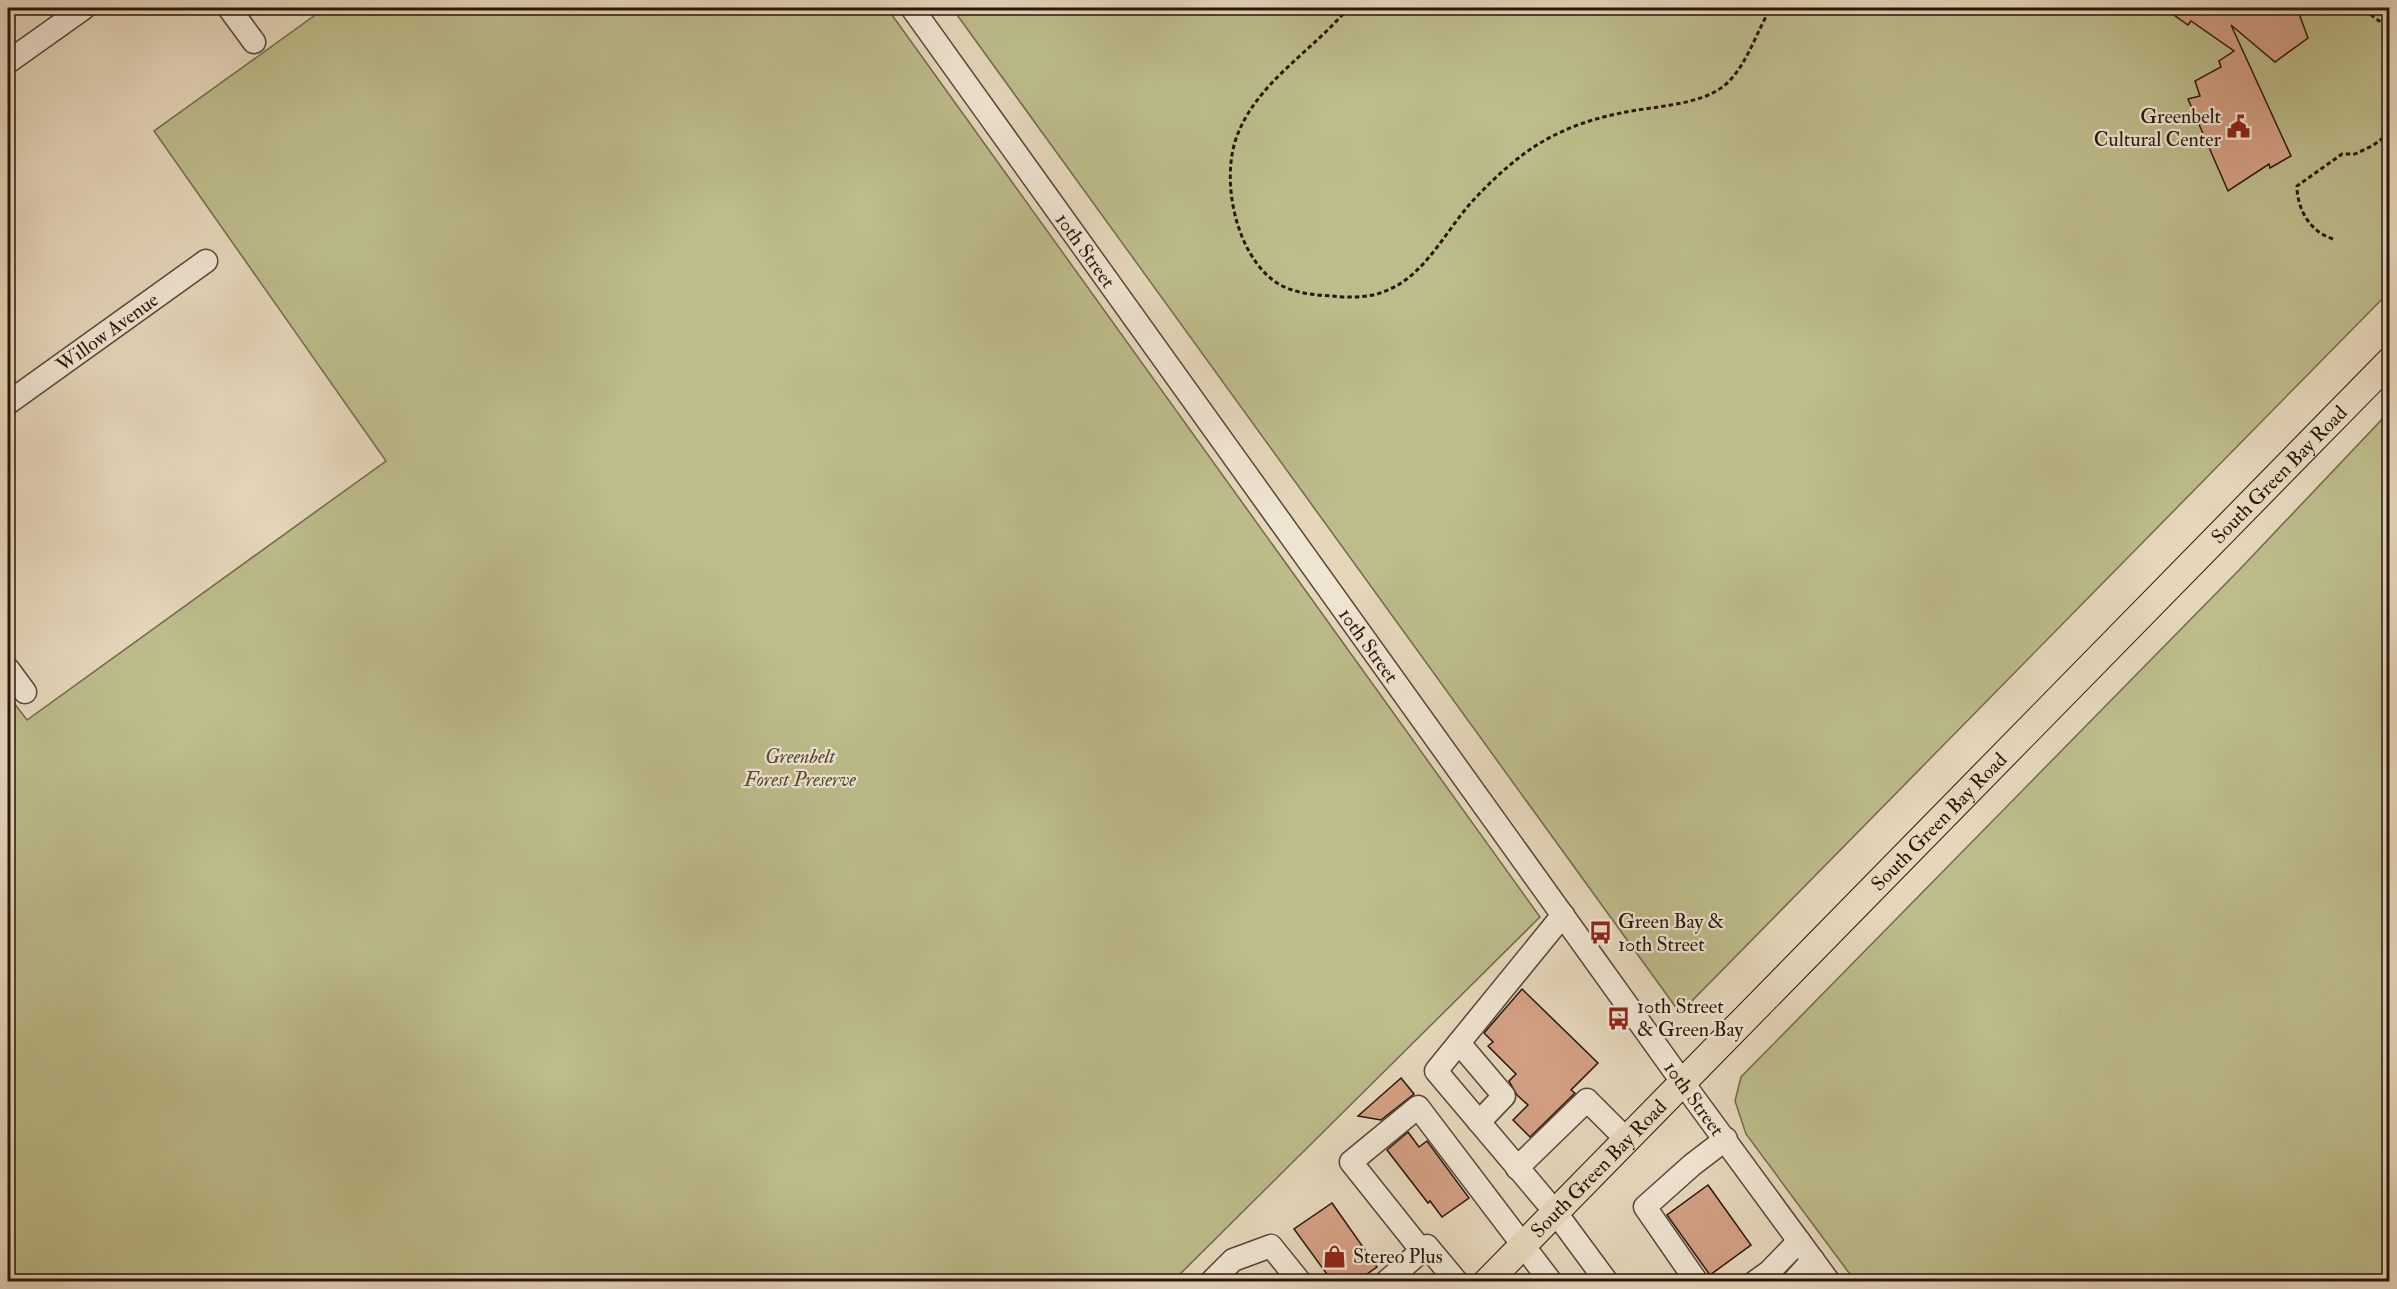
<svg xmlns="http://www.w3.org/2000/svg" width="2397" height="1289" viewBox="0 0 2397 1289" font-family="'IM FELL Double Pica',serif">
<rect width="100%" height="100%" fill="#e6d7bb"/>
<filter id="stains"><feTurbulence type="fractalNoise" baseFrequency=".00333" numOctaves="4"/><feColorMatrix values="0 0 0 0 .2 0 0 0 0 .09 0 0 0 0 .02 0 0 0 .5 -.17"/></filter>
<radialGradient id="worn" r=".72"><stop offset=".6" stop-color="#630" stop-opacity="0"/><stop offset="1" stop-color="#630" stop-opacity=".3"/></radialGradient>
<!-- green -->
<g fill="#bdbc8b" stroke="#72694c" stroke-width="1.5">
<path d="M325,8H887L1540,917L1173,1281H8V695L27,720L386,461L154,131Z"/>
<path d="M952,8H2389V292L1680,1013Z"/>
<path d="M2389,412V1281H1855L1746,1134L1735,1101L1741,1077L2241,568Z"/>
</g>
<!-- building -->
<g fill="#d4a084" stroke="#28160c" stroke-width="1.5">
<path d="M2164,8H2297L2308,38L2275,62L2231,25L2291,156L2270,168L2269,164L2228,191L2188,99L2200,96L2195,81L2221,67L2219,61L2234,51L2191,21L2188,25Z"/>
<path d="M1522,989L1598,1063L1571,1090L1575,1093L1530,1137L1513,1120L1528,1105L1517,1095L1509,1081L1516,1074L1488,1046L1493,1042L1484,1033Z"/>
<path d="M1401,1078L1414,1094L1381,1120L1358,1116Z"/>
<path d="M1408,1132L1419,1147L1427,1141L1469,1198L1442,1217L1430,1201L1428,1203L1387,1150Z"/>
<path d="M1708,1185L1751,1245L1710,1275L1667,1215Z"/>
<path d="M1332,1203L1377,1267L1357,1281H1332L1294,1229Z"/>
</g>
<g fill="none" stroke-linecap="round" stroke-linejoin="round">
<defs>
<g id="minor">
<path d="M229,8L254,42"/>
<path id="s1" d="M912,8L1683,1083L1829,1282"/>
<path d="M8,62L84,8"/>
<path id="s2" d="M8,403L206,261"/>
<path d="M8,669L25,692"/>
<path d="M1563,915L1436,1071L1556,1213L1607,1282"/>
<path d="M1459,1043L1504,1096L1479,1122"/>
<path d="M1517,1168L1587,1100L1627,1140"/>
<path d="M1422,1251L1351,1162L1418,1107L1551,1282"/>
<path d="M1211,1282L1233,1260L1271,1246L1300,1282"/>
<path d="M1386,1282L1427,1246L1457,1282"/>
<path d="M1697,1282L1645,1207L1692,1165L1726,1139"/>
<path d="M1755,1282L1769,1272L1799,1241"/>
<path d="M1793,1282L1813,1260"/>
</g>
<g id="major">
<path id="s3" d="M1487,1282L2390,361"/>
</g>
</defs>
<!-- minor casing -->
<use href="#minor" stroke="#584638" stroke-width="25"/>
<!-- major casing -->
<use href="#major" stroke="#28160c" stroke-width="29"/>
<!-- path -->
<g stroke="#28160c" stroke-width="3" stroke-dasharray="4.5 3" stroke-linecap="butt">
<path d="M1348,8C1313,51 1257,82 1237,136C1220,180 1236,256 1277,283C1293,293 1313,295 1332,296C1350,298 1371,298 1388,290C1424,275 1445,233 1469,205C1486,186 1505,168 1525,153C1554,132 1586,120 1621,113C1652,106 1700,106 1725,85C1747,66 1756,32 1771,8"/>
<path d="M2350,8L2363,9L2390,29"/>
<path d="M2333,239C2310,232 2297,209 2297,186L2342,154H2355L2372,146L2390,133"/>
</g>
<!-- minor -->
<use href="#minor" stroke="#efe5d3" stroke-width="22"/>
<!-- major -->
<use href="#major" stroke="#e6d7bb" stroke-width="27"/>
</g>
<!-- icons -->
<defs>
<symbol id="civic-bare" viewBox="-9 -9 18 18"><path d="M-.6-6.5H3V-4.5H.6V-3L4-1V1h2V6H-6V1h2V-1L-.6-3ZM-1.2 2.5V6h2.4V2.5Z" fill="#8f2418" stroke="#efe5d3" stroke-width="2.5" paint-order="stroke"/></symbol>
<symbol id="bus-bare" viewBox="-9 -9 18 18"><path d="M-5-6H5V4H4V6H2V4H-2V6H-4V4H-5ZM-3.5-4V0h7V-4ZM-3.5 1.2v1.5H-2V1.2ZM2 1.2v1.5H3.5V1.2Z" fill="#8f2418" stroke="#efe5d3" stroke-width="2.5" paint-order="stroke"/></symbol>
<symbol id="shop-bare" viewBox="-9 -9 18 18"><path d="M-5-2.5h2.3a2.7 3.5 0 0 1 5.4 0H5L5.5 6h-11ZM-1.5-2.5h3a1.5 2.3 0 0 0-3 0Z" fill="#8f2418" stroke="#efe5d3" stroke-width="2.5" paint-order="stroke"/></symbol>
</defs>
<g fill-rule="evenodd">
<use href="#civic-bare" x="2222" y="110" width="33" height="33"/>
<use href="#bus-bare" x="1584" y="916" width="33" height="33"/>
<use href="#bus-bare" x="1602" y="1002" width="33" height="33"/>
<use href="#shop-bare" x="1318" y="1240" width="33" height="33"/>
</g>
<g text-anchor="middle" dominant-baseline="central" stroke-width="4.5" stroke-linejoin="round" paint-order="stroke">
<!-- poi labels -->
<g font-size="20" fill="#28160c" stroke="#efe5d3" text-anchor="start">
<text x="2221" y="116" text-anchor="end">Greenbelt<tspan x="2221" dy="23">Cultural Center</tspan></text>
<text x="1618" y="921">Green Bay &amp;<tspan x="1618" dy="23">10th Street</tspan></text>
<text x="1637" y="1006">10th Street<tspan x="1637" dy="23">&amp; Green Bay</tspan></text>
<text x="1353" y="1256">Stereo Plus</text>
</g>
<!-- street labels -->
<g font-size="20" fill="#28160c" stroke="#efe5d3">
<text stroke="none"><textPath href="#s1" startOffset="298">10th Street</textPath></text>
<text stroke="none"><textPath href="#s2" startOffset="122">Willow Avenue</textPath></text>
<text stroke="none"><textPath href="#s3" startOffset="1131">South Green Bay Road</textPath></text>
<text stroke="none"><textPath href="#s1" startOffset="784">10th Street</textPath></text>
<text stroke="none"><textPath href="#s3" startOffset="645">South Green Bay Road</textPath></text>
<text stroke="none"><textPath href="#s1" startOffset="1342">10th Street</textPath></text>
<text stroke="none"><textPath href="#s3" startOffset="159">South Green Bay Road</textPath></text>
</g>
<!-- park labels -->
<g font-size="20" font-style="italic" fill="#554832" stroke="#efe5d3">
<text x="800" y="756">Greenbelt<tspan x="800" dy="23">Forest Preserve</tspan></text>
</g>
</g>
<!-- margin -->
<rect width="2397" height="1289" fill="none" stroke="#e6d7bb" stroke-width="30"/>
<rect x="9" y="9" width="2379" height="1271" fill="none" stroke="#28160c" stroke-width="3"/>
<rect x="15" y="15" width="2367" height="1259" fill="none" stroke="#28160c" stroke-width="1.5"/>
<rect width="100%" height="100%" filter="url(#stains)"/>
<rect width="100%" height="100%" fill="url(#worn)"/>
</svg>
